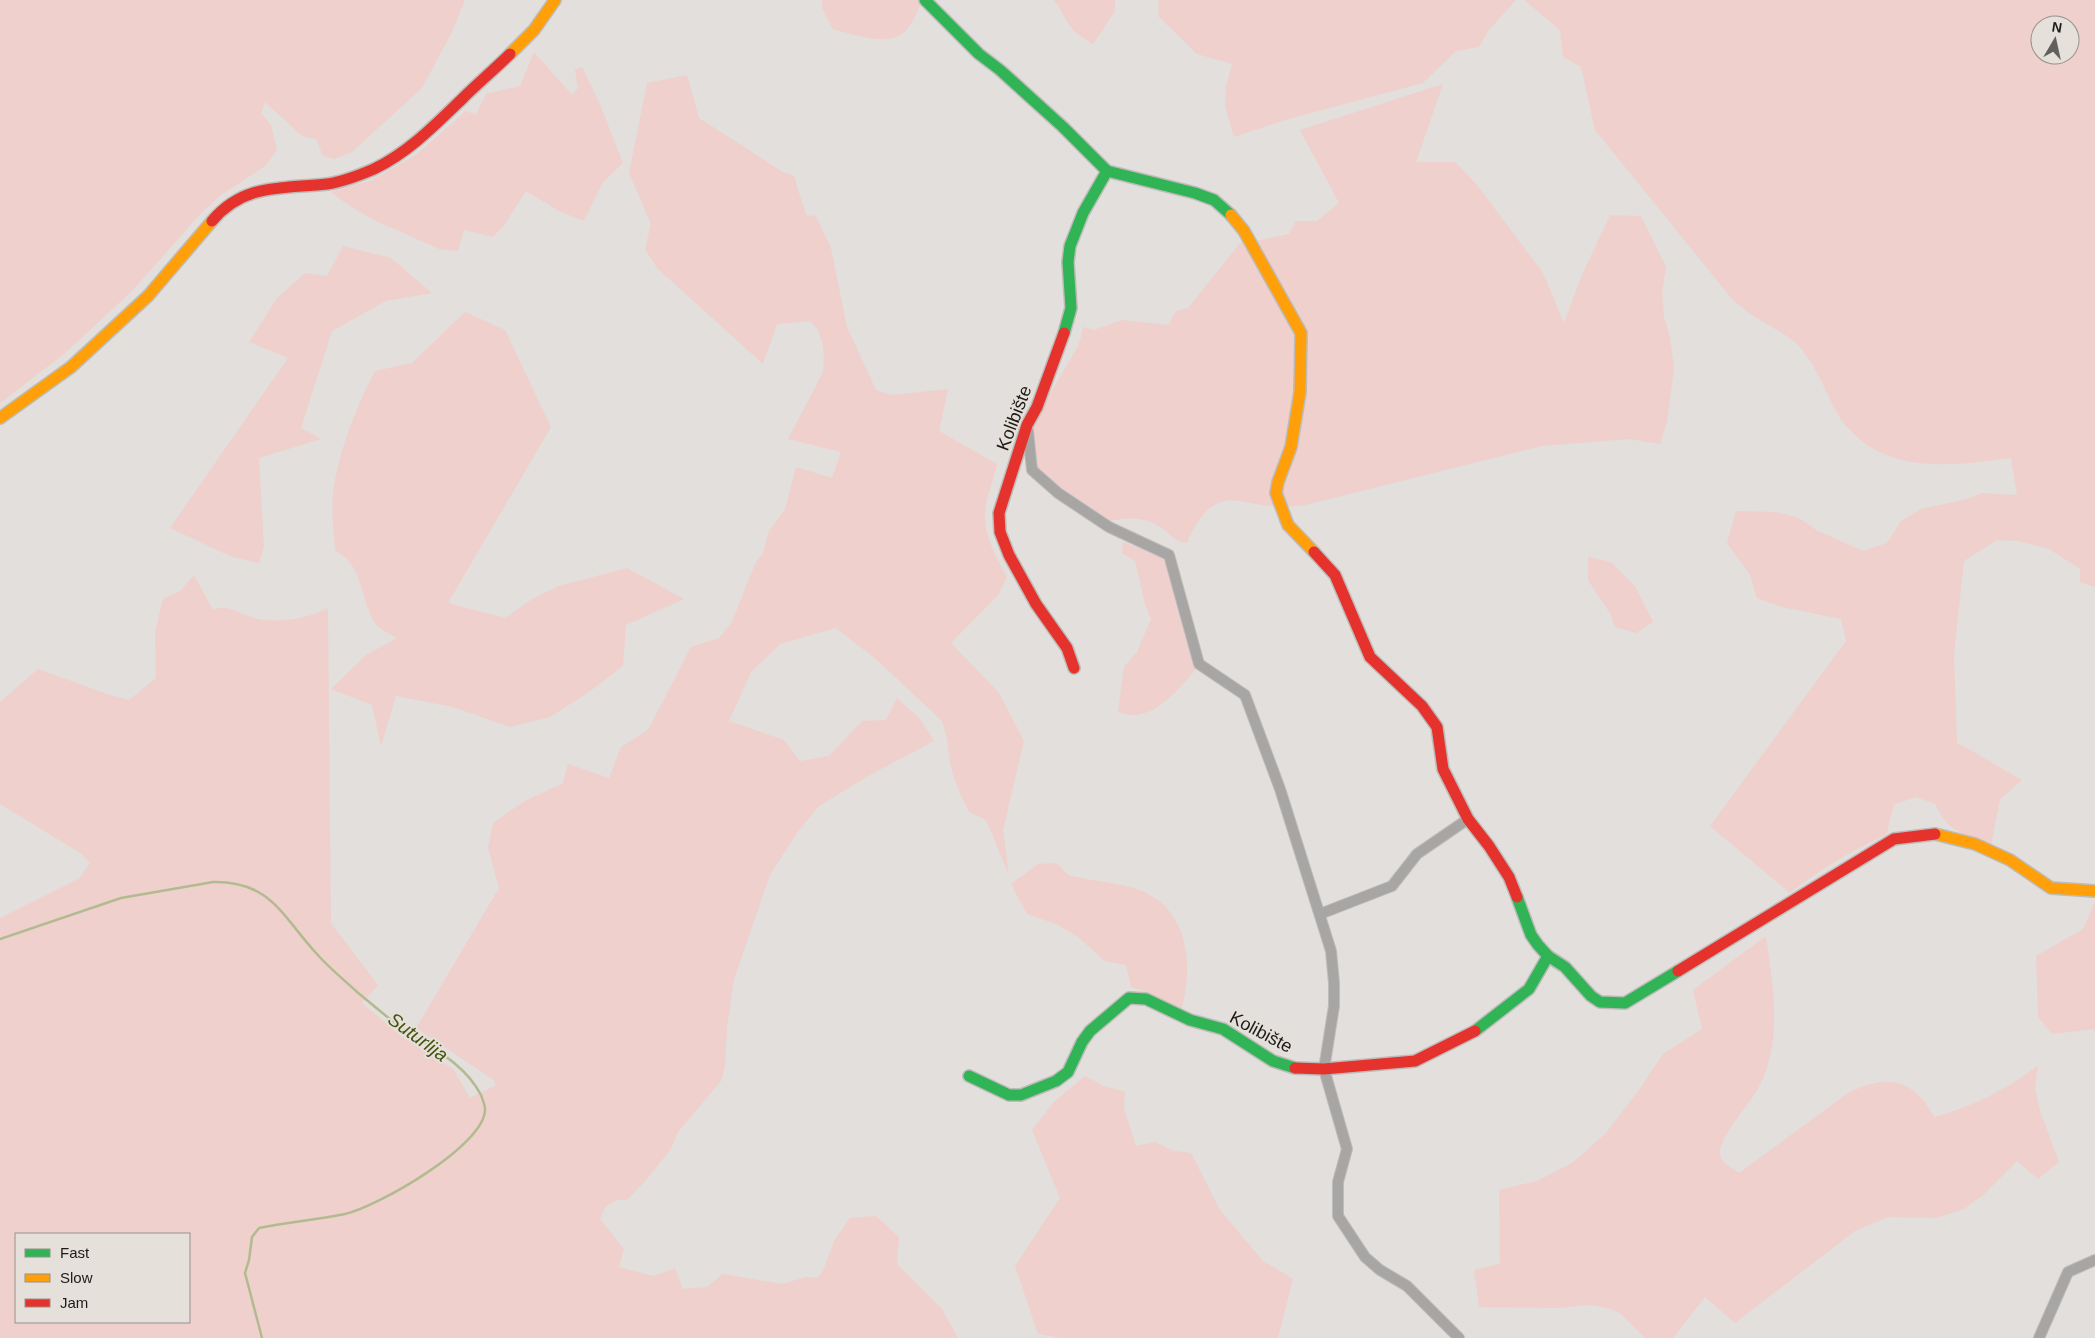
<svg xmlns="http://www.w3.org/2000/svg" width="2095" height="1338" viewBox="0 0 2095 1338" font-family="Helvetica,sans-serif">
<rect width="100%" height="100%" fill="#e2dfdc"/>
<!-- green -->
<g fill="#efd0cc" fill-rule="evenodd">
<path d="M0,0H465L451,34L422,88L352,152L334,159L323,156L316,139L302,136L265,102L261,113L271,125L277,150L265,166L221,195L203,211L131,292L64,354L0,403Z"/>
<path d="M822,0H922C918,10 911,28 902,34C885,46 851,34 833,29L822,8Z"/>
<path d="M1054,0H1115V11L1093,44C1085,39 1077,35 1071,27C1064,18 1062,10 1054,0Z"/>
<path d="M1158,0H1516L1488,31L1479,47L1456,51L1423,83L1285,120L1234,137L1225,107L1226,87L1232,64L1197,54L1159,17Z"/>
<path d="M1524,0H2095V587L2080,582V569L2049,549L2018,541L1997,540L1964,561L1954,654L1957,743C1979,754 2000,768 2022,780L2000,799L1991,845C1964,835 1948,832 1935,804L1916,797L1895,804L1890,817L1887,834C1852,851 1820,869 1790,893L1710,826L1846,641L1841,619L1782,607L1757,598L1750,575L1727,543L1736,511L1777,512L1799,518L1818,531L1863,551L1887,543L1901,521L1921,509L1967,499L1982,493L2017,495L2011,458C1959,465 1893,475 1852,432C1848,428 1843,423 1840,418C1827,396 1819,371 1803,351C1792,336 1772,328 1757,318C1748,313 1740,306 1732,299L1595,130L1581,67L1563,57L1560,30ZM2040,25H2070V55H2040Z"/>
<path d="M534,52L572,95L578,88L575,70L582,67L599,102L623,163L603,182L584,221L559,211L526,191L505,224L493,237L464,230L458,251L439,249L372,219L347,204L331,192L372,180L417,154L466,111L476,115L486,94L520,86Z"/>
<path d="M687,75L699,118L783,172L794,176L806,215L816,216L831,248L847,327L876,390L892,395L948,389L939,431L997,464C993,480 986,498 985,514C984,536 997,558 1007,577L998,595L951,643L999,693L1024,741L1003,830L1009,875L986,820L969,812C962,797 955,783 951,767C948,751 948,734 941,720L877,660L836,628L780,644L751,672L729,721L784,740L800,761L829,756L862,721L886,720L897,698L921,720L934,741L868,776L819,806L797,833L770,875L734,979L727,1028L725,1067L721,1081L678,1132L671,1149L647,1179L627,1200H618L606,1206L600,1219L624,1249L619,1267L654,1276L675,1268L683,1289L707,1287L723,1274L782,1284L806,1277L818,1278L825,1266L834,1241L850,1218L876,1216L899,1237L897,1264L942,1309L958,1338H0V918L80,878L90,863L82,854L0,804V702L38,669L110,695L129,700L156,678L155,632L163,599L180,591L194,575L213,610C227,603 240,614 254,618C279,624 306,619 328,608L331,923L378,985L362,1003L401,1036L453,1069L470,1098L496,1085L494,1080L416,1028L499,888L488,848L493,823L523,802L563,783L568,764L609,778L621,747L648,730L691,647L719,638L732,622L755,564L763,553L769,531L785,509L796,467L832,478L841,452L788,439L823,372L824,355L822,342L818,330L810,321L777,324L763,364L657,268L645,249L651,224L629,173L647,83ZM16,1234H189V1322H16Z"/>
<path d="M1443,84L1416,162H1455L1477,185L1543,273L1564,323L1582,275L1610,215L1641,216L1666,267L1662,292L1664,317L1670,337L1674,368L1667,422L1660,444L1630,439L1542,446L1301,506C1291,506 1280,507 1270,506C1257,505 1244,501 1232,500C1208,500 1194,525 1187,543C1176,542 1172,536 1164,530C1147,516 1126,517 1106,522L1030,472L1031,425L1076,350L1080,341L1083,327L1094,330L1122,320L1168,325L1176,311L1188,308L1241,242L1261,240L1289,234L1296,221H1317L1339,203L1300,130Z"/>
<path d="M343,246L391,258L432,293L386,301L332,331L301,428L321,439L259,458L264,546L259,563L232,557L170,528L288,358L249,342L277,298L305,273L327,276Z"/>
<path d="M465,312L505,330L551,427L448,603L505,618L532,599L559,586L627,568L684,599L626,625L623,666L589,692L550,717L510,727L453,707L396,696L381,746L372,705L331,689L366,655L397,638C391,634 379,630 375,623C361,601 362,561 335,551C334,533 331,512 333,494C337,456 357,405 375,371L412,363Z"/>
<path d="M1123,542L1166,558L1198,667C1178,689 1151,726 1118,712L1124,667L1137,652L1151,619L1145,604L1135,561L1122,553Z"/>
<path d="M1588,557L1611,562L1635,586L1653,622L1636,633L1615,627L1611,615L1588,580Z"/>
<path d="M1057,863C1060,866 1064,872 1067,874C1071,877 1078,877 1082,878C1100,882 1125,884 1142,891C1190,911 1194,969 1180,1013L1153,1001L1144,991L1131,987L1126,965L1105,961L1078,937L1056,924L1027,914L1011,884L1038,864Z"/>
<path d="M2095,902V1029L2052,1034L2038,1017L2036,956L2083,929Z"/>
<path d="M1766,936C1773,986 1783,1040 1759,1087C1750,1104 1721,1134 1720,1152C1719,1162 1732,1168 1739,1173L1848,1093C1886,1074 1913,1077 1934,1117C1973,1106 2007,1090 2038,1065L2035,1087L2040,1111L2059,1162L2038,1179L2017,1161L1983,1195L1964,1209L1936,1218L1888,1217L1855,1231L1735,1323L1705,1297L1673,1338H1645L1621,1314L1608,1308L1589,1305L1558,1308L1479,1307L1474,1270L1500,1264L1499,1190L1537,1181L1572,1163L1605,1134L1639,1090L1663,1054L1702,1029L1693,990Z"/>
<path d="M1085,1076L1104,1086L1125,1092L1124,1108L1136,1146L1155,1142L1174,1151L1191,1153L1220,1210L1262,1260L1293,1279L1278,1338H1061L1038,1334L1015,1266L1060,1198L1032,1130L1054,1102Z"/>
</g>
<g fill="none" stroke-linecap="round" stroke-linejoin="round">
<!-- stream -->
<path stroke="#b2bb90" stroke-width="2.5" d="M0,939L121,898L213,882C271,881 282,916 316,953C328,967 343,979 357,992C373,1005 390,1020 407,1032C435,1050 465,1064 481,1095C482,1098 485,1105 485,1109C486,1145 377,1207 345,1214C317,1220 287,1222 259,1228L252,1237L249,1260L245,1273L262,1338"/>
<defs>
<g id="street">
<path d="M1028,431L1032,470L1058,493L1109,527L1169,555L1199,664L1245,695L1280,789L1331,951L1334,983V1006L1324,1069L1347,1149L1338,1182V1216L1365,1257L1380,1270L1407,1286L1459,1338"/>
<path d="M1320,914L1392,886L1417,854L1468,819"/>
<path d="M2039,1338L2068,1272L2095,1260"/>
</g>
<g id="fast">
<path d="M925,0L979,54L1000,70L1063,127L1107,171L1195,193L1214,200L1231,215"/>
<path d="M1064,333L1071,308L1068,262L1070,246L1083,213L1107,171"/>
<path d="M1517,897L1531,935L1538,945L1548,956L1565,967L1591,996L1600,1002L1625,1003L1678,971"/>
<path d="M1475,1031L1529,989L1548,956"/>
<path d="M969,1076L1009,1095H1021L1056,1081L1068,1072L1082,1042L1090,1031L1129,998L1146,999L1190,1020L1223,1029L1273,1061L1295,1068"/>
</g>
<g id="slow">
<path d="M510,54L534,30L555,0"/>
<path d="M1231,215L1244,231L1301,333L1300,392L1291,447L1278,482L1276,493L1288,525L1314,552"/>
<path d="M0,418L71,367L148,296L212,221"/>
<path d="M1935,834L1975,844L2010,860L2051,888L2095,891"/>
</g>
<g id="jam">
<path d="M212,221C244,183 282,189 327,184C342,182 360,175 374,169C409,152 435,125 463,98C478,83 495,69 510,54"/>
<path d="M1064,333L1037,407L1027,425L999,513L1000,532L1009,555L1036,604L1067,648L1074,668"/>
<path d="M1314,552L1335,575L1370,657L1422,706L1437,727L1443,769L1468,819L1489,846L1509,877L1517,897"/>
<path d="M1678,971L1894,839L1935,834"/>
<path d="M1295,1068L1324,1069L1415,1061L1475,1031"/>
</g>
</defs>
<!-- street casing -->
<use href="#street" stroke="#bebcba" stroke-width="12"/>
<!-- fast casing -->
<use href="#fast" stroke="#bebcba" stroke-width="14"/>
<!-- slow casing -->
<use href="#slow" stroke="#bebcba" stroke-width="14"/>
<!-- jam casing -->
<use href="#jam" stroke="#bebcba" stroke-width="14"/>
<!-- street -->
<use href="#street" stroke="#a7a6a5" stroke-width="10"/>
<!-- fast -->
<use href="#fast" stroke="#30b455" stroke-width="11"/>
<!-- slow -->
<use href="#slow" stroke="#ff9f0a" stroke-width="11"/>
<!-- jam -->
<use href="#jam" stroke="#e5322d" stroke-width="11"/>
</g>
<g text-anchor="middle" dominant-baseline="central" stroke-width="4" stroke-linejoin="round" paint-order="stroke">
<!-- street labels -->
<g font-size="18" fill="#1d1b18" stroke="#e5e0d9">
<text transform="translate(1014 418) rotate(-69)">Kolibište</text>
<text transform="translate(1261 1032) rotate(28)">Kolibište</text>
</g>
<!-- water labels -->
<g font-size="19" font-style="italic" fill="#46530e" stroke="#e5e0d9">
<text transform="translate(418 1037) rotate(36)">Suturlija</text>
</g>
</g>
<!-- legend -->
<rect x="15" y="1233" width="175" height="90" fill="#e5e0d9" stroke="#95918c"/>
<rect x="25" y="1249" width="25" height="8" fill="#30b455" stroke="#95918c"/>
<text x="60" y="1258" font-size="15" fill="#1d1b18">Fast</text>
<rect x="25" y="1274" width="25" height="8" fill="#ff9f0a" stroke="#95918c"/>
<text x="60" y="1283" font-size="15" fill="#1d1b18">Slow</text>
<rect x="25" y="1299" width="25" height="8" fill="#e5322d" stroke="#95918c"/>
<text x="60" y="1308" font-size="15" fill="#1d1b18">Jam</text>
<!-- north arrow -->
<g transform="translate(2055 40) rotate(9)"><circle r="24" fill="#e5e0d9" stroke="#95918c"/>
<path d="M0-4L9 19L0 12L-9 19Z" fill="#62605d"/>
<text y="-8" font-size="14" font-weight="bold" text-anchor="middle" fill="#1d1b18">N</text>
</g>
</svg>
